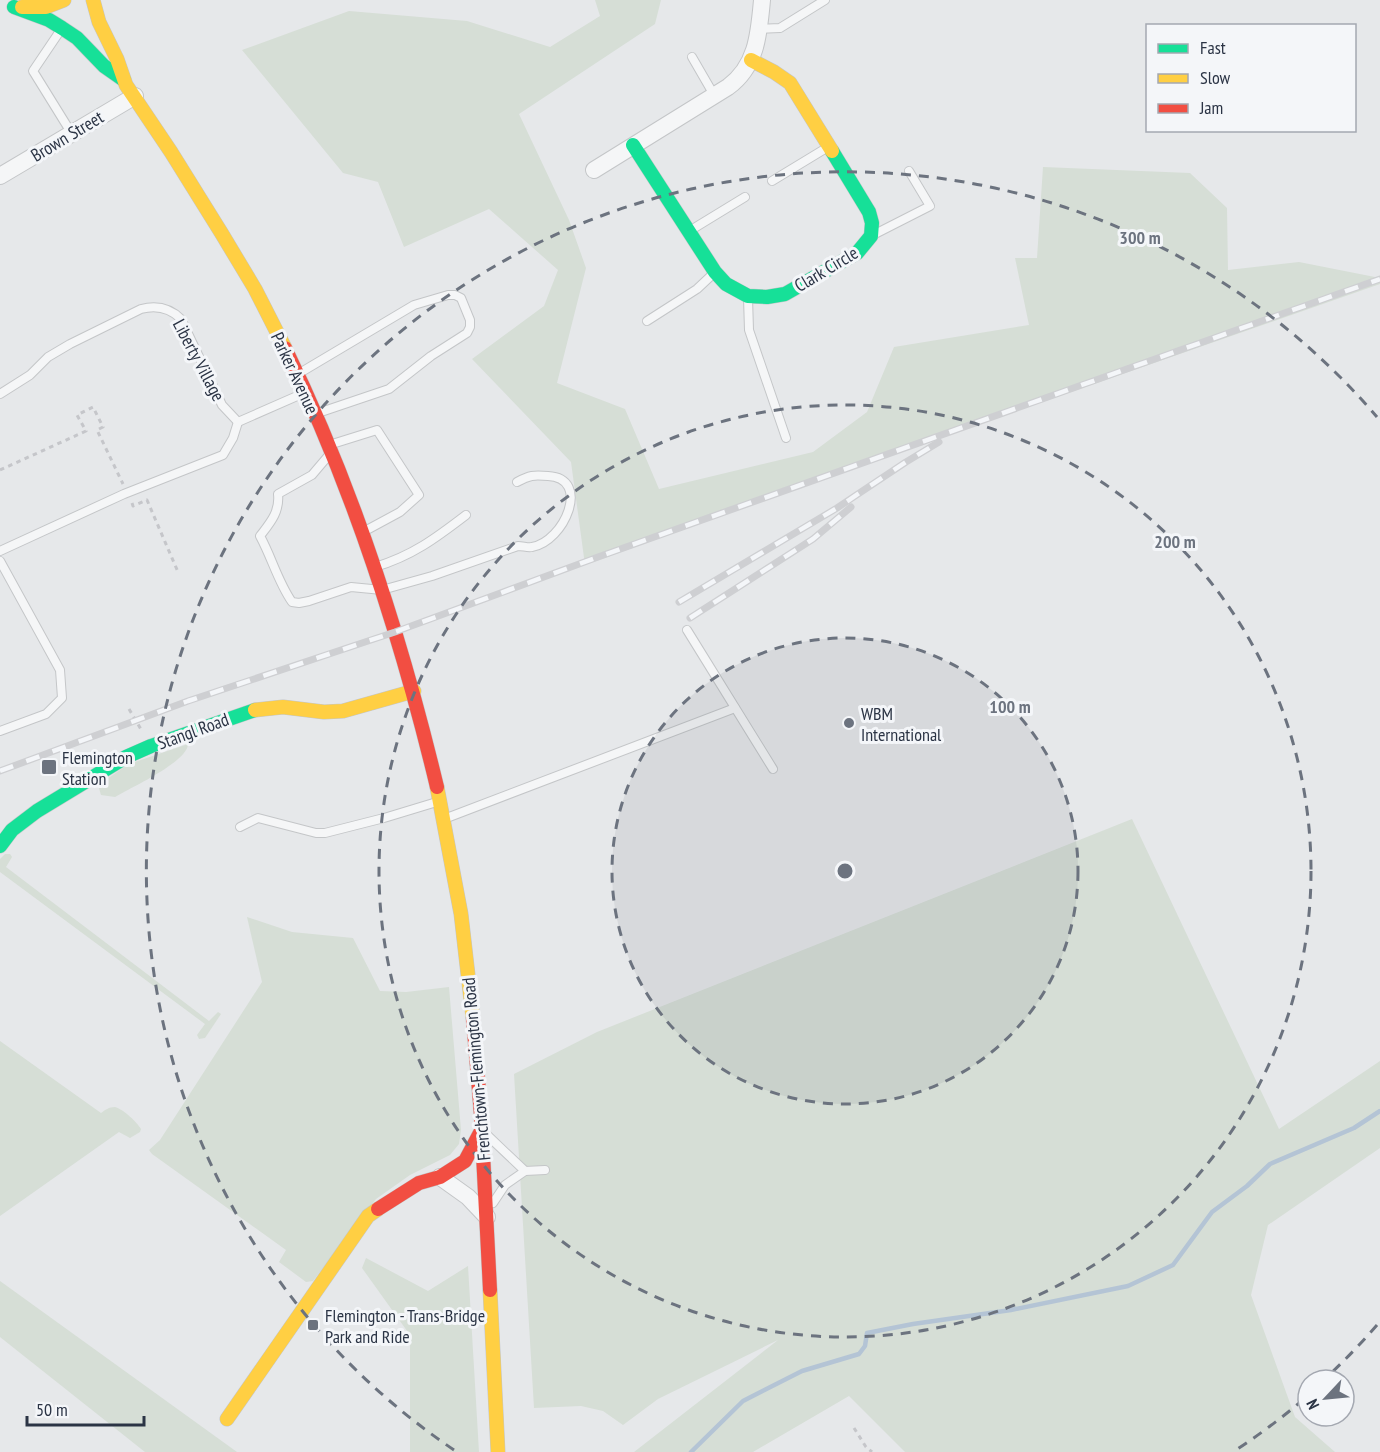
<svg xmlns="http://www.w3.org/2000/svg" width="1380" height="1452" viewBox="0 0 1380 1452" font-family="'PT Sans Narrow',sans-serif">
<rect width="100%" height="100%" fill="#e6e8ea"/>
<!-- green -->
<g fill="#d6ded6">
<path d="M595,0H661L655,24L519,114L569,220L586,268L557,383L625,409L659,489L813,452L867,412L894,347L1029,325L1015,258H1037L1043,167L1190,173L1227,208L1228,270L1299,262L1380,278V284L905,450L585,565L571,462L472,359L544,306L558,270L489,209L404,247L378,182L343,173L242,50L349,11L467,21L550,47L600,16Z"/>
<path d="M188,744C188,760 139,784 124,792L115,797L101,795L98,785L129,764Z"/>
<path d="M1132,819L1279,1129L1380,1061V1148L1268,1225L1251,1295L1295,1417L1335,1452H905L849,1396L753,1452H634L778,1340L658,1399L623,1425L603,1411L581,1406L534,1408L514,1074L597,1032Z"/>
<path d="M5,854H10L12,857L6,867L209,1021L218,1012L221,1014L205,1038L199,1039L197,1035L205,1024L0,872V859Z"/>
<path d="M247,917L292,932L353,938L380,991L406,992L449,987L461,1130L459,1144L450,1155L410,1175L376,1199L313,1281L306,1282L279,1262L286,1250L152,1154L149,1150L160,1140L262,982Z"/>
<path d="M0,1041L101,1113C105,1110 109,1107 115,1107C123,1109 137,1122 141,1129L140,1132L130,1138L119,1132L0,1216Z"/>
<path d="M366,1258L428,1291L468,1266L479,1452H410V1335L362,1268Z"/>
<path d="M0,1281L237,1452H145L0,1337Z"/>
</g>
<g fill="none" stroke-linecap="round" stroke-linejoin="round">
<!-- stream -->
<path stroke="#b4c4d5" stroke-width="4.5" d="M691,1452L743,1401L802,1371L859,1354L865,1346L867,1333L913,1324L1011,1310L1128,1286L1173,1265L1212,1212L1247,1186L1270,1164L1354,1128L1380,1111"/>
<defs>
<g id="lane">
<path d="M62,28L33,71L72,134"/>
<path d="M759,29L780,28L825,0"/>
<path d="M692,57L714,95"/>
<path d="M772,181L828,147"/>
<path d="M691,230L745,197"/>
<path d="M873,235L930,206L909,171"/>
<path d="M748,298L749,330L786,438"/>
<path d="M647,321L697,289L714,273"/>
<path d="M298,374L414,305L448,295H455L461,298L470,320V327L467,333L431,356L389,389L315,414"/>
<path d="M0,394L30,375L48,357L70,344L141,309C156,305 170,308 181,319L222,405L238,422"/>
<path d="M238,422L304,393"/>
<path d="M329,445L377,430L419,495L400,512L363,532"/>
<path d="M329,455L312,475L278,494C280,512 270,523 260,536C272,558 278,582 292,602L299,603L309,601L351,587L382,590L432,576L518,546C523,546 528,548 532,547C564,542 592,478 548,476C533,475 530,475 517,482"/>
<path d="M0,551L124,494L223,455L233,438L238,422"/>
<path d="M0,561L60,670L62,698L46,714L0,731"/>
<path d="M375,567C412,556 436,538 466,515"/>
<path d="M687,630L773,769"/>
<path d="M444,819L735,708"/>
<path d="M240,827L258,818L316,833H325L384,818L440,801"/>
<path d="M486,1134L525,1171"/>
<path d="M493,1203L505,1185L525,1171L545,1170"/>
</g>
<g id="street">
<path d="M594,170L728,87C757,66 759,33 762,0"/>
<path d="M0,176L135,96"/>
<path d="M440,1177L468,1197L487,1217"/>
</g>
<g id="fast">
<path d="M14,7L49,20L62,28L77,38L104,66L124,80"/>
<path d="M633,145L715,272L726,284L748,296L767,297L785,294L857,253L871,236L872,223L869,212L832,151"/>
<path d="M0,846L12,830L37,811L126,757L151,746L255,710"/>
</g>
<g id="slow">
<path d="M93,0L99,22L117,59L126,85L171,152L222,234L255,289L285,348"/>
<path d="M22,7H46L64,0"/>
<path d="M751,60L774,72L790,83L832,151"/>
<path d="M255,710L283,707L324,712L343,711L414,691"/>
<path d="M437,787L461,914L473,1018"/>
<path d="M490,1290L498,1452"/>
<path d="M227,1419L368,1216L378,1209"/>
</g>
<g id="jam">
<path d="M285,348C353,487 401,637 437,787"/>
<path d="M473,1018L481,1115L490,1290"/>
<path d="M378,1209L419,1183L440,1177L465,1161L481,1131"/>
</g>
</defs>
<!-- lane casing -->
<use href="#lane" stroke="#c4c6c8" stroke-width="10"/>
<!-- street casing -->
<use href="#street" stroke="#c4c6c8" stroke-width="18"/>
<!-- fast casing -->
<use href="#fast" stroke="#c4c6c8" stroke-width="15"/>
<!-- slow casing -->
<use href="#slow" stroke="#c4c6c8" stroke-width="15"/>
<!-- jam casing -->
<use href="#jam" stroke="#c4c6c8" stroke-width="15"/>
<!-- path -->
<g stroke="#c5c6ca" stroke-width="3" stroke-dasharray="4.5 4.5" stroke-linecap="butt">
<path d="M0,470L86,431L77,415L93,407L103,427L97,430L123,484"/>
<path d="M132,503L133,506L147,500L178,572"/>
<path d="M129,709L142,731"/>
<path d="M854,1428L866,1447L872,1452"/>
</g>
<!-- lane -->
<use href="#lane" stroke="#f5f6f7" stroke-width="8"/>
<!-- street -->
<use href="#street" stroke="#f5f6f7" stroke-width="16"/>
<!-- fast -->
<use href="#fast" stroke="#16e098" stroke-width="14"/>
<!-- slow -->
<use href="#slow" stroke="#ffcf43" stroke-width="14"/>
<!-- jam -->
<use href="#jam" stroke="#f24e42" stroke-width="14"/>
<defs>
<g id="rail">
<path d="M679,602L837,508L906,462L939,442"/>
<path d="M690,618L813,539L851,507"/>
<path d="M0,771L188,701L395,632L598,557L1380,279"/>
</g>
</defs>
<!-- rail casing -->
<use href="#rail" stroke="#cecfd2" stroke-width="7"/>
<!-- rail -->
<use href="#rail" stroke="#f4f6f9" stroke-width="4.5" stroke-dasharray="14" stroke-linecap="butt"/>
</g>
<!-- distance rings -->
<circle cx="845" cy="871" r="233" fill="#6c737f" fill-opacity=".12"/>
<g fill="none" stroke="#6c737f" stroke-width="3" stroke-dasharray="10 8">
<circle cx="845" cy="871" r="233"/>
<circle cx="845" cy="871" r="466"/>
<path d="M1377 1325A699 699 0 0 1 1326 1378M1304 1399A699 699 0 0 1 1236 1450M454 1450A699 699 0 1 1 1377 417"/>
</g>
<!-- markers -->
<g fill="#6c737f" stroke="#f4f6f9" stroke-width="2">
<circle cx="849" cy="723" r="6"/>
<rect x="41" y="759" width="16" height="16" rx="3"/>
<rect x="307" y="1319" width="12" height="12" rx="3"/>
</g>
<g text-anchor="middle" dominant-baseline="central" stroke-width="6" stroke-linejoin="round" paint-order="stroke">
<!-- street labels -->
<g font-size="18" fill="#2b3445" stroke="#f4f6f9">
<text transform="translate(67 136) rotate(-31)">Brown Street</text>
<text transform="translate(826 269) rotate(-31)">Clark Circle</text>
<text transform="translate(199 360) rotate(62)">Liberty Village</text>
<text transform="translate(295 373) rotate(65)">Parker Avenue</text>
<text transform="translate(193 731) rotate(-20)">Stangl Road</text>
<text transform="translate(476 1069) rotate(-95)">Frenchtown-Flemington Road</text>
</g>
<!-- poi labels -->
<g font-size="18" fill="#2b3445" stroke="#f4f6f9" text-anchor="start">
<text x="861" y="713">WBM<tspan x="861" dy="21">International</tspan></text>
<text x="62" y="757">Flemington<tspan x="62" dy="21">Station</tspan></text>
<text x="325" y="1315">Flemington - Trans-Bridge<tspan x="325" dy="21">Park and Ride</tspan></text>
</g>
</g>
<circle cx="845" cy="871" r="9" fill="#6c737f" stroke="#f4f6f9" stroke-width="3"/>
<g font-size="18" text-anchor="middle" font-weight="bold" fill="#6c737f" stroke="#f4f6f9" stroke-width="6" stroke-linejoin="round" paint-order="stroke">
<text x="1140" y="244">300 m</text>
<text x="1175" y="548">200 m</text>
<text x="1010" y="713">100 m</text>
</g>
<!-- legend -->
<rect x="1146" y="24" width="210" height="108" fill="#f4f6f9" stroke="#a4a8b1" stroke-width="1.5"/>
<rect x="1158" y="44" width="30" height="9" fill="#16e098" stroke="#a4a8b1" stroke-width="1.5"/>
<text x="1200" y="54" font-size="18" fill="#2b3445">Fast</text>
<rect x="1158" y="74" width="30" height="9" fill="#ffcf43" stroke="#a4a8b1" stroke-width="1.5"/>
<text x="1200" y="84" font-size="18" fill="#2b3445">Slow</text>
<rect x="1158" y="104" width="30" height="9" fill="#f24e42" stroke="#a4a8b1" stroke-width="1.5"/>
<text x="1200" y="114" font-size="18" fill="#2b3445">Jam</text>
<!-- north arrow -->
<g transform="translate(1326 1398) rotate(244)"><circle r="28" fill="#f4f6f9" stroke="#a4a8b1" stroke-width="1.5"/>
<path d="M0-4.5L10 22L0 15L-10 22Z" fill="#6c737f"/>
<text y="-9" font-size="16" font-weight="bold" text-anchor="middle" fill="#2b3445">N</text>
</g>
<!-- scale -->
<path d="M27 1416v9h117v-9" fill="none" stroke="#2b3445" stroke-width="3"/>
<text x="36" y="1416" font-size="18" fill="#2b3445" stroke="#f4f6f9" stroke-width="4.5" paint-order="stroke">50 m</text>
</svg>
